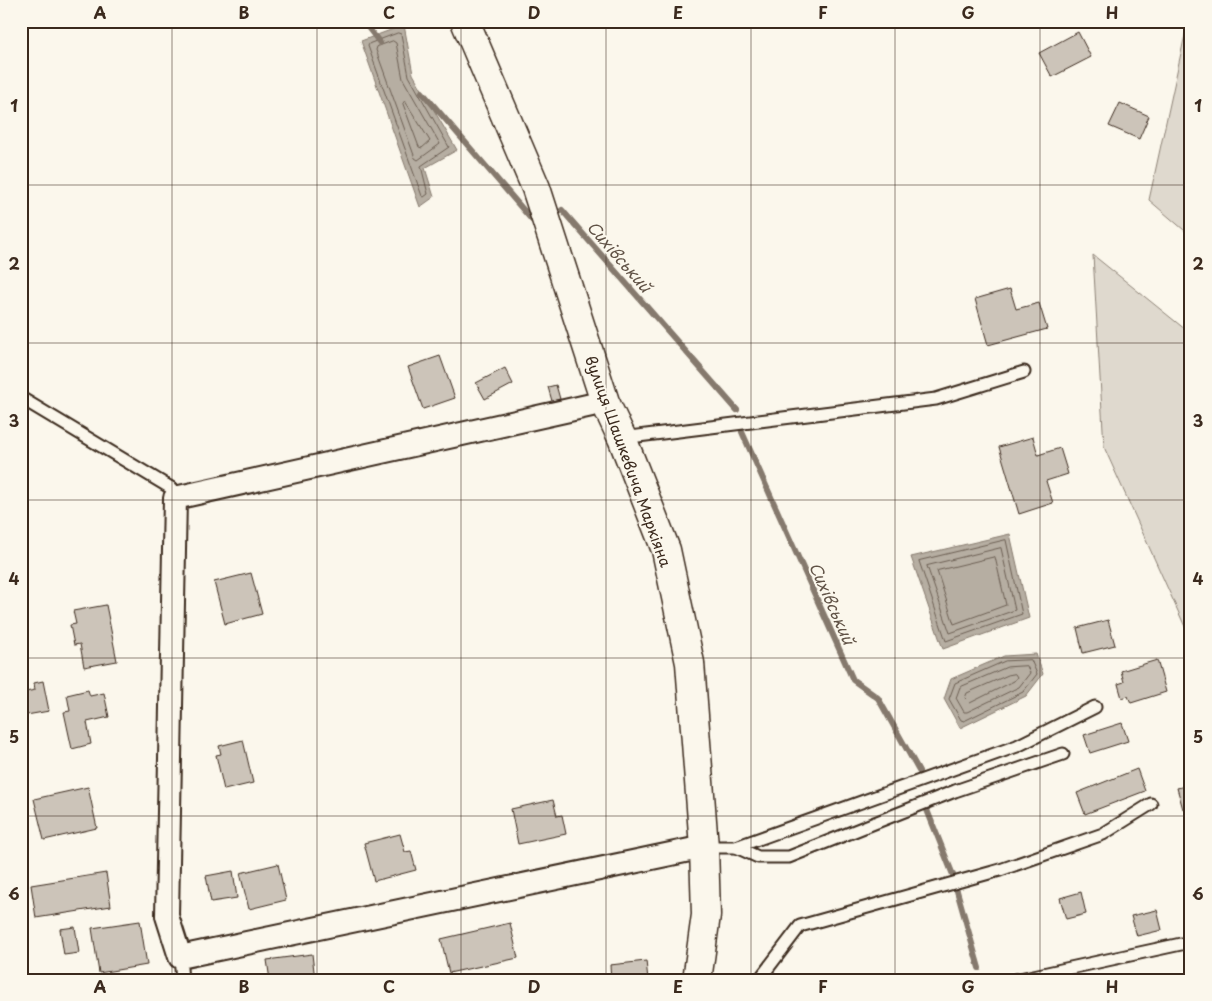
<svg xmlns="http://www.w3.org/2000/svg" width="1212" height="1001" viewBox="0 0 1212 1001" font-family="'Playpen Sans',sans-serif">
<rect width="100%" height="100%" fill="#fbf7ec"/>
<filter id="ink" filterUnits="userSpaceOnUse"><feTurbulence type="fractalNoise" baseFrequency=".02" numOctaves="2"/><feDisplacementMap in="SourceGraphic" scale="10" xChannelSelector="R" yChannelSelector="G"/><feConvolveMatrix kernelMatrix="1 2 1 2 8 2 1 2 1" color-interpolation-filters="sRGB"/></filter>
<g filter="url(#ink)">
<!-- green -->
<g fill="#dfd9ce" stroke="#8d8276">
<path d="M1188,21H1191V236L1149,200Z"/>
<path d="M1093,255L1191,334V640L1104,447Z"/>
</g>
<!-- water -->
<g fill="#b6aea2" stroke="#85796d">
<path d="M404,25L413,74L457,150L425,168L434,197L420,207L361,41Z"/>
<path d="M1010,534L1029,618L943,649L911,557Z"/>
<path d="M1036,654L1043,674L1026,696L960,728L944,699L951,679L1004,656Z"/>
</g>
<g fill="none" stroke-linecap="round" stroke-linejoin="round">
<!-- shore -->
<g stroke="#6c5f53" stroke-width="1">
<path d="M398,33L401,34L409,76L449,147L421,166L428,194L424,197L422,196L368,46L369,44Z"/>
<path d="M393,41L396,43L403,79L440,144L418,160L415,158L376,50L377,47Z"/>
<path d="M405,101L430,141L422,148L419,147L403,104Z"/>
<path d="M1006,540L1022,614L946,641L919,561Z"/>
<path d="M1001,548L1015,610L950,633L927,566Z"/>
<path d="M995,557L1006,605L954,624L937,571Z"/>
<path d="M1031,660L1037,674L1023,692L964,721L961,720L949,699L955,683L1005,661Z"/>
<path d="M1027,666L1030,673L1019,687L967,712H964L956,698L960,687L1007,667Z"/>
<path d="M1015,674L1017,677L1014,681L970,703L965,698L967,693L1008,675Z"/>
</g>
<!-- stream -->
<g stroke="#85796d" stroke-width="6">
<path d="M363,21L380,43"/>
<path d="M422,92L532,220"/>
<path d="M562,210L737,410"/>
<path d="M742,432L853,680L878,698L919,771"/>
<path d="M927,810L953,875"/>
<path d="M957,891L979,968"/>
</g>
</g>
<!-- building -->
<g fill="#ccc4b9" stroke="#3b2a1e">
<path d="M1078,32L1091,57L1052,77L1039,53Z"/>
<path d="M1120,103L1149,116L1139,139L1109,126Z"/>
<path d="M1010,289L1016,309L1039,303L1047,329L988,345L975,299Z"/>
<path d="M440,356L455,398L423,409L408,367Z"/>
<path d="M505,368L513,384L485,399L476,383Z"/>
<path d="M556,385L560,399L552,401L548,387Z"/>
<path d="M1033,437L1038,455L1060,448L1068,474L1046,481L1053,503L1019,514L999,447Z"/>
<path d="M251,573L262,614L225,624L214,582Z"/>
<path d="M106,605L117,661L84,667L80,644L74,645L70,625L76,624L73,611Z"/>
<path d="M1108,620L1115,645L1083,653L1077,628Z"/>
<path d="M1157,660L1166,692L1131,703L1128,696L1122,698L1118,684L1124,682L1121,671Z"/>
<path d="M43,681L49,711L21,716V693L35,690L34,683Z"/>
<path d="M88,690L90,696L104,693L109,717L87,722L91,744L72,749L64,712L70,711L67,695Z"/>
<path d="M1122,723L1128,741L1090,753L1084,735Z"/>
<path d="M243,740L253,783L224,790L216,755L221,754L219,746Z"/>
<path d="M1137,769L1145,791L1085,814L1077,793Z"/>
<path d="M1191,771V807L1183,809L1177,788L1190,785L1186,773Z"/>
<path d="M88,787L97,828L44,840L34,799Z"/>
<path d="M553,800L557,816L562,815L566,834L518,844L511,809Z"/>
<path d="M400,834L405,852L411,851L416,870L374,881L364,843Z"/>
<path d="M278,864L286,900L249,909L240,873Z"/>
<path d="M233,871L237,898L211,902L206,876Z"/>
<path d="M106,873L111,906L36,918L31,885Z"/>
<path d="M1081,892L1086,914L1066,919L1060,898Z"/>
<path d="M1157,910L1162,930L1137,936L1131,916Z"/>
<path d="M140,921L147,965L99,973L92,928Z"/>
<path d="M510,923L518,958L449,973L441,939Z"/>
<path d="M75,927L79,953L64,955L60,929Z"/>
<path d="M312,954L315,980H270L267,960Z"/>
<path d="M646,961L648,980H611L610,965Z"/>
</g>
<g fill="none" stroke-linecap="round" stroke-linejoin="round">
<defs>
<g id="lane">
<path d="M21,398L171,488L175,498"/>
<path d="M622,438L936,399L1024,372"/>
<path d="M704,847H736L1017,746L1095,707"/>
<path d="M736,847L758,857H789L955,791L1063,754"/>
<path d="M180,957L182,980"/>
<path d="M759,980L800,926L1000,870L1103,834L1151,804"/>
<path d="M1015,980L1181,944"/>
</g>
<path id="street" d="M605,402L175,498L167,916L180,957L704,847"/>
<path id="secondary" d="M465,21L536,188L605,402L622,438L666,550L690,663L704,847L706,915L697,980"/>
</defs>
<!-- lane casing -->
<use href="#lane" stroke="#3b2a1e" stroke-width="15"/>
<!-- street casing -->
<use href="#street" stroke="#3b2a1e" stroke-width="26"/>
<!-- secondary casing -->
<use href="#secondary" stroke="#3b2a1e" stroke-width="31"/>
<!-- lane -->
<use href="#lane" stroke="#fbf7ec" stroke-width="11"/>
<!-- street -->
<use href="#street" stroke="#fbf7ec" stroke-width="22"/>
<!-- secondary -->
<use href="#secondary" stroke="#fbf7ec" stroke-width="28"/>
</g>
</g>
<!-- grid -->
<path fill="none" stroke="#3b2a1e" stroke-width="1" stroke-opacity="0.55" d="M172,21V980M317,21V980M461,21V980M606,21V980M751,21V980M895,21V980M1040,21V980M21,185H1191M21,343H1191M21,500H1191M21,658H1191M21,816H1191"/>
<g text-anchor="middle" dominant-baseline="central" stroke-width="4" stroke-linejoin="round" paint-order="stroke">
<!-- street labels -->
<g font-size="15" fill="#3b2a1e" stroke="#fbf7ec">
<text transform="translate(629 461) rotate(70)">вулиця Шашкевича Маркіяна</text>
</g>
<!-- water labels -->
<g font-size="16" font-style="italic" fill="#605246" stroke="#fbf7ec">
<text transform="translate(620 256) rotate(49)">Сихівський</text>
<text transform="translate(833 603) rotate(66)">Сихівський</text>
</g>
</g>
<!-- margin -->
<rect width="1212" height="1001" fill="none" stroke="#fbf7ec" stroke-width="55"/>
<rect x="28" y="28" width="1156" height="946" fill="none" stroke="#3b2a1e" stroke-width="2"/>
<g font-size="16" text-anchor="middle" font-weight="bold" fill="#3b2a1e">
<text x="100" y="19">A</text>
<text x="244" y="19">B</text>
<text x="389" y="19">C</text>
<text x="534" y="19">D</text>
<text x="678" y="19">E</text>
<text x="823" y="19">F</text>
<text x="968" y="19">G</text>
<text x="1112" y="19">H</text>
<text x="14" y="112">1</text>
<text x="1198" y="112">1</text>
<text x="14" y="270">2</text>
<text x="1198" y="270">2</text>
<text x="14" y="427">3</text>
<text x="1198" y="427">3</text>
<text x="14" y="585">4</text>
<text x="1198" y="585">4</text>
<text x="14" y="743">5</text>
<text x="1198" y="743">5</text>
<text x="14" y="900">6</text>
<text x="1198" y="900">6</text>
<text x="100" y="993">A</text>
<text x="244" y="993">B</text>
<text x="389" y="993">C</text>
<text x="534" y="993">D</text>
<text x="678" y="993">E</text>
<text x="823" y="993">F</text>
<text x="968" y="993">G</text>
<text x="1112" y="993">H</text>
</g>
</svg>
